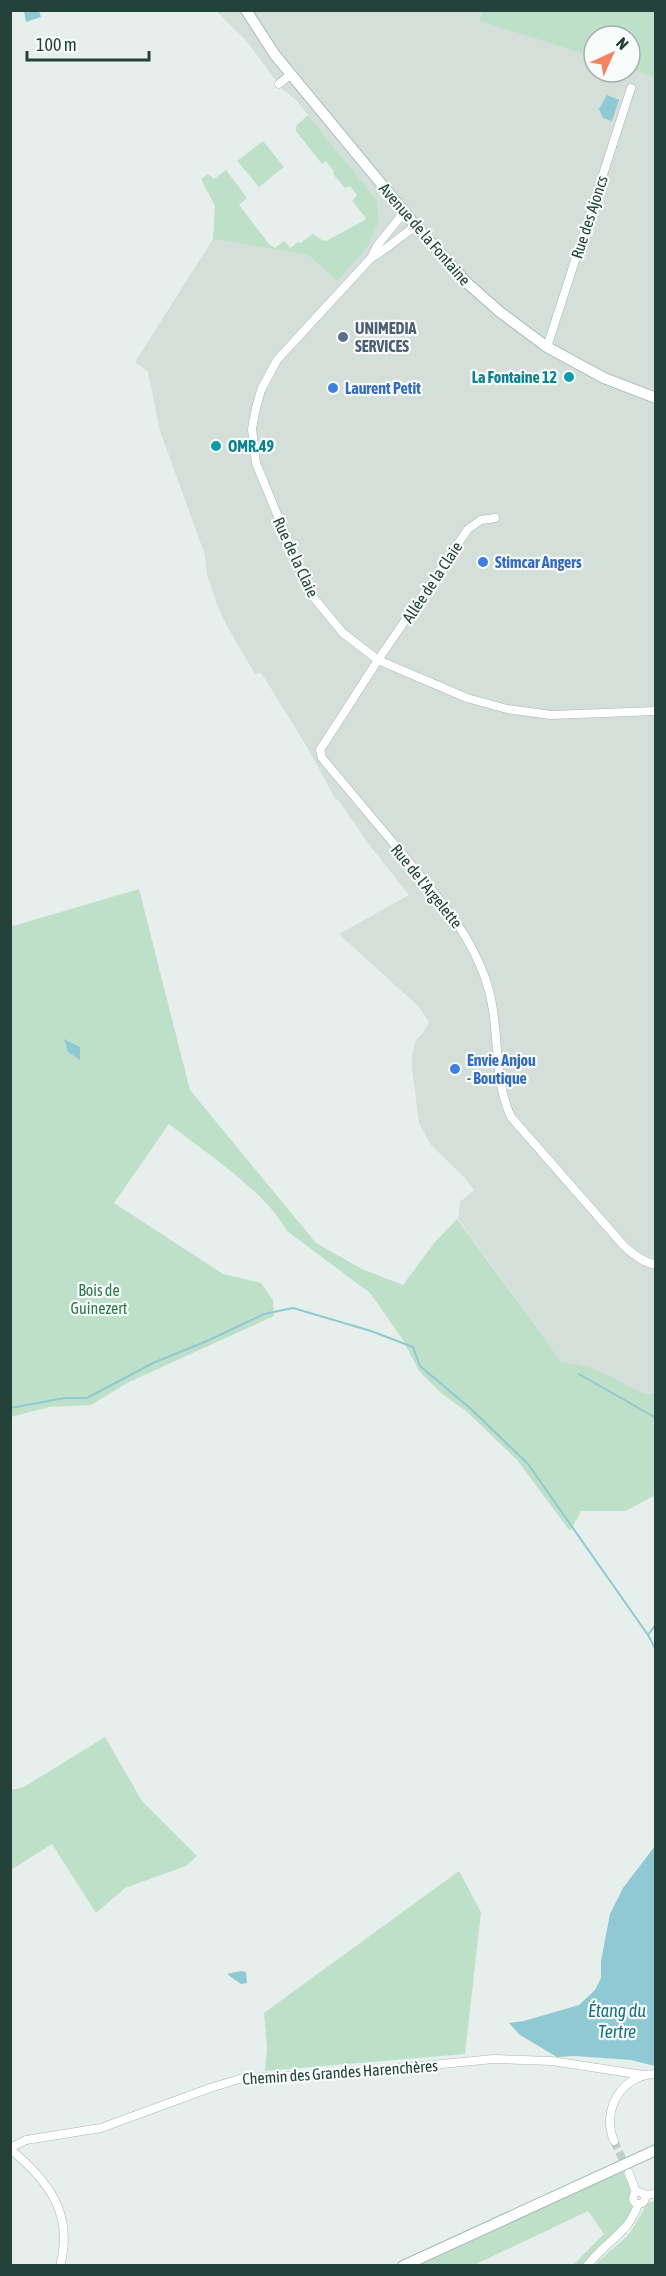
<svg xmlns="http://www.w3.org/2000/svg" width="666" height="2276" viewBox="0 0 666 2276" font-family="'Asap Condensed',sans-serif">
<rect width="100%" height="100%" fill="#e6efeb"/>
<!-- built -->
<path fill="#d4dfda" d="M216,11H483L480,21L594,57V72H630V69L655,78L656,1495L625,1511H581L570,1373L458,1219L460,1202L474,1190L464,1177L431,1145L419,1123L412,1068V1055L416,1040L424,1032L429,1022L419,1007L339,934L409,895L371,847L338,800H336L307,747L267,682L261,673L255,674L227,626L218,607L207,574L205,555L160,431L148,372L135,362L213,239L308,255L337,281L379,221L377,200L296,100L283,90L245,39Z"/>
<!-- green -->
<g fill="#bfe0c8">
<path d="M483,11H655V78L630,69V36H594V57L479,21Z"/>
<path d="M308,115L377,200L379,221L366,249L337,281L308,255L213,239L215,206L201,179L208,174L214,179L226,170L247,198L239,205L269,244L275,248L284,241L290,248L298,242L301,243L313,234L322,240L326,241L363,221L366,218L352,201L357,195L350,186L345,188L333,174L334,171L326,161L322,164L296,131V126Z"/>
<path d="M263,141L284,167L259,187L237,161Z"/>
<path d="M139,889L190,1090L316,1243L362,1269L403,1285L435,1242L457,1219L562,1362C582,1364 598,1370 616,1379C629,1386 640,1395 655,1394V1495L625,1511H581L570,1531L517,1460L466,1411L441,1393L419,1371L403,1340L370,1293L287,1231C264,1190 206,1153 169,1124L114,1203L223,1274L261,1283L273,1300L274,1316L127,1383L91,1405L49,1407L11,1417L10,921L13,926Z"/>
<path d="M105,1737L142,1801L197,1856L186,1866L125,1888L96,1913L52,1844L11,1870V1790L24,1787Z"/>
<path d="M459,1871L481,1912L465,2054L265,2071L267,2048L264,2013Z"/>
<path d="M623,2171L627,2181H629L633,2210L628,2222L584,2265H573L604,2234L588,2211L474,2265L416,2266Z"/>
<path d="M655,2201V2265H595C605,2254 616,2247 627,2236C635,2227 641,2214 647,2203Z"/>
</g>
<!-- water -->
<g fill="#8ec9d4">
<path d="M24,11H39L41,17L26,22Z"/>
<path d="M607,95L619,100L612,121L603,118L599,109Z"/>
<path d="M64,1039L80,1047V1060L68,1052Z"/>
<path d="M655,1846V2066L631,2060L574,2056L557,2057L520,2035L509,2023L524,2021L579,2005L595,1990L601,1978V1961L610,1914L623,1888Z"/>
<path d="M241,1971L246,1972L247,1983L241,1984L227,1974Z"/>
</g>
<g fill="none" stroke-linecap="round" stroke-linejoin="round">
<!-- stream -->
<g stroke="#8ec9d4" stroke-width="2">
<path d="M579,1374L656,1418"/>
<path d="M10,1408L65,1398H87L153,1363L207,1341L264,1314L293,1308L371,1331L413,1347L420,1366L471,1409L528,1464L648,1635"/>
<path d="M656,1624L648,1635L656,1650"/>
</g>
<!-- street-tunnel -->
<path stroke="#bfccc8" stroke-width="8" stroke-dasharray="8 4" stroke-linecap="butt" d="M614,2141L626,2167"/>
<defs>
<g id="street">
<path d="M279,84L291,74"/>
<path d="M405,211L377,246L371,258L277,360L261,390L256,408L252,429L256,463L309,592L343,633L378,660L467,698L507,709L551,715L656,711"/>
<path d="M371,258C388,249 400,236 416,226"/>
<path d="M547,347L631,88"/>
<path d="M495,518L481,520L468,529L378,660L320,750L322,758C350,791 377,824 405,857C436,895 469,931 485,978C502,1024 491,1074 511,1117L624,1246C634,1255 643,1262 656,1265"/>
<path d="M614,2141C601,2111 621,2074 656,2074"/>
<path d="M10,2148L26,2140L101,2128L210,2088L243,2078L340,2074L493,2059L552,2061L643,2075"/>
<path d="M10,2149C49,2181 74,2214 60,2266"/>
<path d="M629,2173L636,2192"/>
<circle cx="639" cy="2198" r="6"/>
<path d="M644,2195L656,2194"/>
<path d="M587,2266C604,2243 630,2232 638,2204"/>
</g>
<g id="secondary">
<path d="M246,10L275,55L416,226L466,282L500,312L547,347L604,378L656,398"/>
<path d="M403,2266L656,2150"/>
</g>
</defs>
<!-- street casing -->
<use href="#street" stroke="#a8b8b2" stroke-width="9"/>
<!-- secondary casing -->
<use href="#secondary" stroke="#a4bbb3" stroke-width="12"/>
<!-- street -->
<use href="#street" stroke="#fff" stroke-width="8"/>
<!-- secondary -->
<use href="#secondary" stroke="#fff" stroke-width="10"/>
</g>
<!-- markers -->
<circle fill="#5c6f8a" stroke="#f7fbf9" stroke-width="2" cx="343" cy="337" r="6"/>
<g fill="#0f9aa8" stroke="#f7fbf9" stroke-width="2">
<circle cx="569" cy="377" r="6"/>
<circle cx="216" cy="446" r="6"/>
</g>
<g fill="#3f7fe0" stroke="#f7fbf9" stroke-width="2">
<circle cx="333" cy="388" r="6"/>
<circle cx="483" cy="562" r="6"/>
<circle cx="455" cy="1069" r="6"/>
</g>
<g text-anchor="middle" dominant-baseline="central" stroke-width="4.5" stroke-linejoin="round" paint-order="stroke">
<!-- street labels -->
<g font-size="16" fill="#24423a" stroke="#f7fbf9">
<text transform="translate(589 217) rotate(-72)">Rue des Ajoncs</text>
<text transform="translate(425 234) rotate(49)">Avenue de la Fontaine</text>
<text transform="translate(296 557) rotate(65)">Rue de la Claie</text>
<text transform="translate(432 582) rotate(-56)">Allée de la Claie</text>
<text transform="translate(427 886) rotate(51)">Rue de l'Argelette</text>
<text transform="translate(340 2072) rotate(-4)">Chemin des Grandes Harenchères</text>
</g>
<!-- service labels -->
<g font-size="16" font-weight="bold" fill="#4e5e75" stroke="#f7fbf9" text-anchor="start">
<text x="355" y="328">UNIMEDIA<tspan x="355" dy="18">SERVICES</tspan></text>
</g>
<!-- culture labels -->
<g font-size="16" font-weight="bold" fill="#0d838f" stroke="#f7fbf9" text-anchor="end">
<text x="557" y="377">La Fontaine 12</text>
<text x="228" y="446" text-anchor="start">OMR.49</text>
</g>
<!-- shop labels -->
<g font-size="16" font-weight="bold" fill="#366cbe" stroke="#f7fbf9" text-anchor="start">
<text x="345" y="388">Laurent Petit</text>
<text x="495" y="562">Stimcar Angers</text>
<text x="467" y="1060">Envie Anjou<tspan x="467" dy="18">- Boutique</tspan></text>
</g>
<!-- park labels -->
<g font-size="16" fill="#2d7a4b" stroke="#f7fbf9">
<text x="99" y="1290">Bois de<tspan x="99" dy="18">Guinezert</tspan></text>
</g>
<!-- water labels -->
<g font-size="18" font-style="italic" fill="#1c6f80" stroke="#f7fbf9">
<text x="617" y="2010">Étang du<tspan x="617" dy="21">Tertre</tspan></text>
</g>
</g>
<!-- border -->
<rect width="666" height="2276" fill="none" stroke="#24423a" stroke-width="24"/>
<!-- north arrow -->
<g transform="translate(612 54) rotate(45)"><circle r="28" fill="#f7fbf9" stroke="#a3b1ad" stroke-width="1.5"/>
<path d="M0-4.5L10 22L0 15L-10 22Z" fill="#f4845f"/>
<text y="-9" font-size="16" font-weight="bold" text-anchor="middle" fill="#24423a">N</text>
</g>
<!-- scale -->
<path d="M27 51v9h122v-9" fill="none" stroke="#24423a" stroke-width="3"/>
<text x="36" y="51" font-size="18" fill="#24423a" stroke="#f7fbf9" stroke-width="4.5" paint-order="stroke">100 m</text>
</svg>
